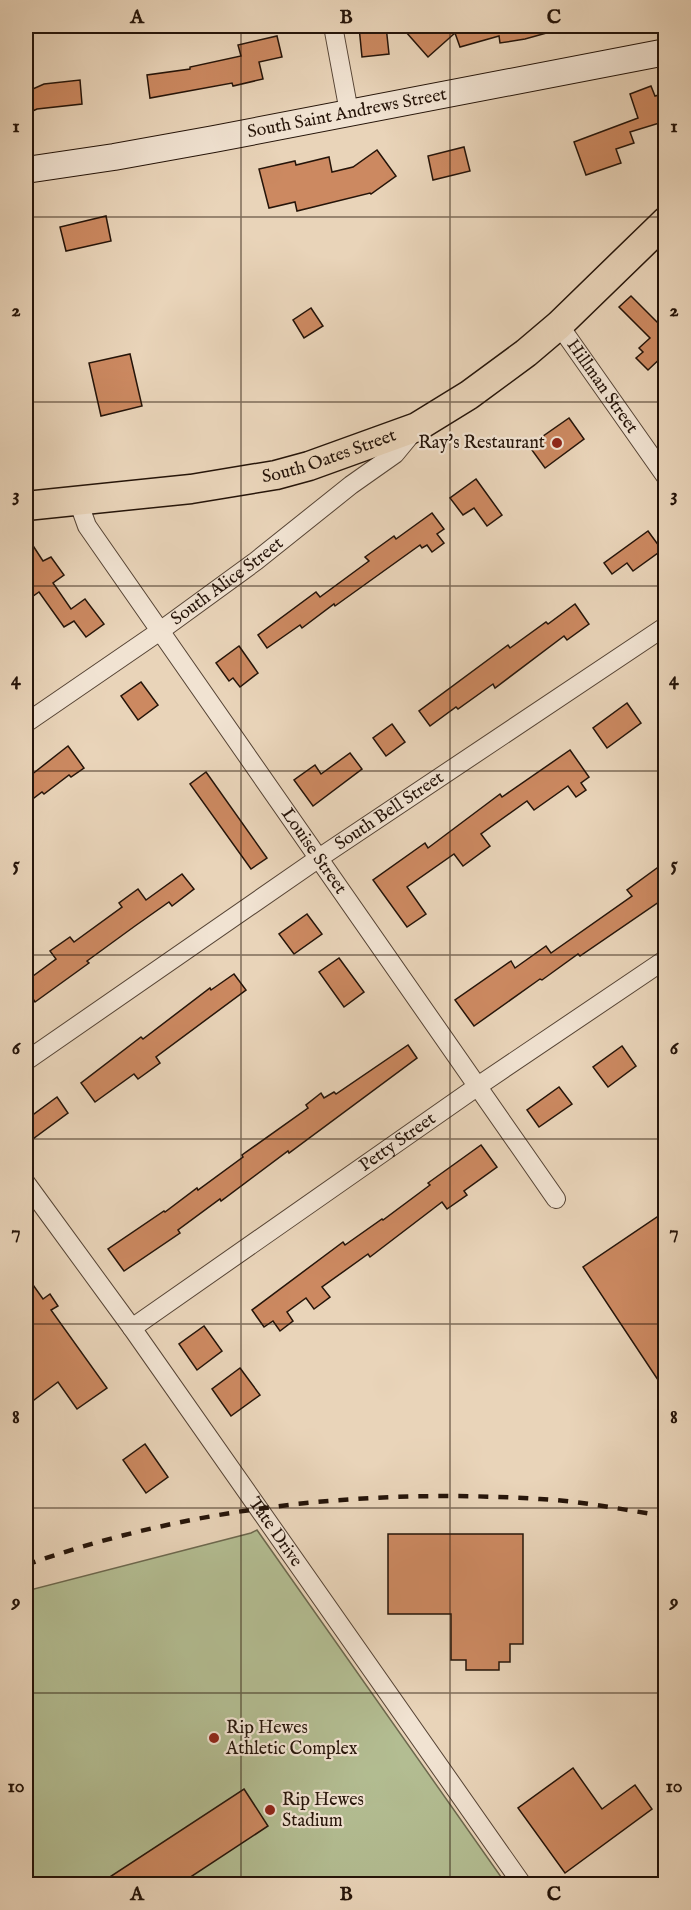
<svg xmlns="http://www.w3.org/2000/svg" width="691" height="1910" viewBox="0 0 691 1910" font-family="'IM FELL English',serif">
<rect width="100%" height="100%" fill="#e9d4b9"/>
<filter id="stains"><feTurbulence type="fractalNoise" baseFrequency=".00333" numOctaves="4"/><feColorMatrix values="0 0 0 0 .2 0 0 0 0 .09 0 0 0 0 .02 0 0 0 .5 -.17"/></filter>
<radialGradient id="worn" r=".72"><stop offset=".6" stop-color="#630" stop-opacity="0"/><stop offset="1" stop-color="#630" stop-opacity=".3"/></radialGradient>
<!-- green -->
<path fill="#b3bd92" stroke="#6c684e" stroke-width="1.5" d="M257,1530L506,1884H26V1591L251,1533Z"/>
<!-- building -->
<g fill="#cc8961" stroke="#251409" stroke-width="1.5">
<path d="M372,26H386L389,54L362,57L359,27Z"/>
<path d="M413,26H560L561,29L525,39L500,43L499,36L460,47L455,33L428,57L406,32Z"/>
<path d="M277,36L282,57L259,62L263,79L233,86L232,83L150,98L147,75L190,69V67L241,56L238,45Z"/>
<path d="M80,80L82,104L37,109L26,114V92L44,84Z"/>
<path d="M651,86L655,96L666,93V121L630,132L634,143L616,149L621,163L586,175L574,142L638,118L630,94Z"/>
<path d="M464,147L470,171L433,180L428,156Z"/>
<path d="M377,150L396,176L371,194L370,193L297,211L295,202L269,208L259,169L295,161L296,165L329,157L332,172L353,167Z"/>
<path d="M106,216L111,241L66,251L60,227Z"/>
<path d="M631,296L666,331V353L648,370L636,358L643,352L639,348L650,338L619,307Z"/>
<path d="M311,308L323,326L304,338L293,320Z"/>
<path d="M130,354L142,406L101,416L89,363Z"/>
<path d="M569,418L584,439L545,468L529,446Z"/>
<path d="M476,479L502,515L487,526L474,508L463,515L450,498Z"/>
<path d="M432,513L444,529L437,534L444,543L432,552L427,545L422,548L420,545L335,606L334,604L302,628L300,625L267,648L258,635L316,592L320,597L369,561L365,557L394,536L396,539Z"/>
<path d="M648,531L662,550L633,571L627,563L612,574L604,563Z"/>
<path d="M26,535L43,561L51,557L64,575L53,583L71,609L85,599L104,624L86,637L74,621L64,627L39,592L26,601Z"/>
<path d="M575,604L589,624L567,640L564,636L495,688L493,684L458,709L456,707L430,726L419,711L508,645L510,648L546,622L548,624Z"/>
<path d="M239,646L258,673L240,687L233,678L229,681L216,663Z"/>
<path d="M141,682L158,705L138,720L121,696Z"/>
<path d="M627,703L641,723L607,748L593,728Z"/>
<path d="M392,724L405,742L386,756L373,738Z"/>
<path d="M68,746L84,768L71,777L69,775L44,794L42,792L26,804V779Z"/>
<path d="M570,750L589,777L581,783L586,790L576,797L568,786L534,810L527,801L481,834L490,846L463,866L454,854L407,887L426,914L407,927L373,880L425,843L428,848L500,794L502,797Z"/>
<path d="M350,753L362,769L313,806L294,780L315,765L321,774Z"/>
<path d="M206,772L267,858L251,869L190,784Z"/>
<path d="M657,868L666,880V897L580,956L578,954L542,980L540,979L474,1026L455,1000L511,961L515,968L546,946L551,953L632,896L627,890Z"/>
<path d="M182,874L194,889L172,906L169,902L135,926L87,961L89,963L35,1002L26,988V966L33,976L56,959L50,951L70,937L74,942L122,907L119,903L138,889L146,900Z"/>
<path d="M307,914L322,934L294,954L279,934Z"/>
<path d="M339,958L364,992L344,1007L319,972Z"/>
<path d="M234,974L246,990L156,1057L160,1063L138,1079L134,1074L95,1102L81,1083L141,1037L143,1039L210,988L211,990Z"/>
<path d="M408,1045L417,1058L289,1153L288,1151L221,1201L220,1199L178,1230L180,1233L124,1271L108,1249L164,1211L165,1212L197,1188L198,1190L243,1157L242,1155L308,1108L306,1105L321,1093L324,1098L334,1092L336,1094Z"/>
<path d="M622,1046L636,1066L608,1087L593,1067Z"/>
<path d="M559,1087L572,1104L539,1127L527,1110Z"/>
<path d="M57,1097L68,1113L26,1144V1120Z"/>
<path d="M481,1145L497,1167L464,1191L467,1195L447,1209L442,1202L370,1257L368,1254L322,1287L330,1297L314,1309L306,1298L287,1312L293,1321L280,1331L273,1321L264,1327L252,1310L343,1242L345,1245L382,1219L383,1220L430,1185L428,1183Z"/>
<path d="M666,1211V1392L583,1267Z"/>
<path d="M26,1275L43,1299L50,1294L58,1306L51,1310L107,1388L77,1409L58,1382L26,1406Z"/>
<path d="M204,1326L222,1351L197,1370L179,1344Z"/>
<path d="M240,1368L260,1395L231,1416L212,1389Z"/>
<path d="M145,1444L168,1477L146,1493L123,1460Z"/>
<path d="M388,1534H523V1644H510V1662H499V1670H466V1660H451V1614H388Z"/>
<path d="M573,1768L602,1809L635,1785L652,1809L565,1873L518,1808Z"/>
<path d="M244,1789L268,1826L180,1884H99Z"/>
</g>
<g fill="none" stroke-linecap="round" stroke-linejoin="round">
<defs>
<g id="street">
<path d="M333,26L349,112"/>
<path id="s1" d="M559,325L666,477"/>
<path id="s2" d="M78,501L87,526L556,1199"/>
<path id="s3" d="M26,723L160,631L256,561L351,485L395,454L414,431"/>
<path id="s4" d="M26,1061L319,858L666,626"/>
<path id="s5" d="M26,1183L132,1328L522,1884"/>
<path id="s6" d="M132,1328L478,1086L666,959"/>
</g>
<g id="secondary">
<path id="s7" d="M26,170L114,157L214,139L666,52"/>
</g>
<g id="primary">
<path id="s8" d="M26,506L191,489L276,475L309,466L417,427L469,395L526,353L559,325L666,221"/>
</g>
</defs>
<!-- street casing -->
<use href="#street" stroke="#564435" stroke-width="20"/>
<!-- secondary casing -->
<use href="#secondary" stroke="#251409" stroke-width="28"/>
<!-- primary casing -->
<use href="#primary" stroke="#251409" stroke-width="31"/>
<!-- street -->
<use href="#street" stroke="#f1e3d2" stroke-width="18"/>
<!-- secondary -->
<use href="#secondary" stroke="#f1e3d2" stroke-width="26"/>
<!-- primary -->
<use href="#primary" stroke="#e9d4b9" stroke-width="28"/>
<!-- rail -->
<path stroke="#251409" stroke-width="4.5" stroke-dasharray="10 10" stroke-linecap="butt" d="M26,1565C189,1507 366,1488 540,1499C581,1501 624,1510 666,1516"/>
</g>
<!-- grid -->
<path fill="none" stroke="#251409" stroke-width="1.5" stroke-opacity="0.55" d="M241,26V1884M450,26V1884M26,217H666M26,402H666M26,586H666M26,771H666M26,955H666M26,1139H666M26,1324H666M26,1508H666M26,1693H666"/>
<!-- markers -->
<g fill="#8f2418" stroke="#f1e3d2" stroke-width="2">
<circle cx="557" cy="443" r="6"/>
<circle cx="214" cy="1738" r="6"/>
<circle cx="270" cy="1810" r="6"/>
</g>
<g text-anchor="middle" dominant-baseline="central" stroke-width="4.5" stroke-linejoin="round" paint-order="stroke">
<!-- street labels -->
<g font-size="18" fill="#251409" stroke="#f1e3d2">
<text stroke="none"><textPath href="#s7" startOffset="326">South Saint Andrews Street</textPath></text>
<text stroke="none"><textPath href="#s1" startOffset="75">Hillman Street</textPath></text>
<text stroke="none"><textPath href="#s8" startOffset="308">South Oates Street</textPath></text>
<text stroke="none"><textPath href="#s3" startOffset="246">South Alice Street</textPath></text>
<text stroke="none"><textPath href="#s4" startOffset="441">South Bell Street</textPath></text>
<text stroke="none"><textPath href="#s2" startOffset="423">Louise Street</textPath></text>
<text stroke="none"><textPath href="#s6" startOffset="324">Petty Street</textPath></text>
<text stroke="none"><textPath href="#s5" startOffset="429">Tate Drive</textPath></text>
</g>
<!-- poi labels -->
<g font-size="18" fill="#251409" stroke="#f1e3d2" text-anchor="start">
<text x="545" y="443" text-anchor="end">Ray's Restaurant</text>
<text x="226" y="1728">Rip Hewes<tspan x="226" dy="21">Athletic Complex</tspan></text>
<text x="282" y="1800">Rip Hewes<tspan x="282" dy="21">Stadium</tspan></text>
</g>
</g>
<!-- margin -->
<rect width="691" height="1910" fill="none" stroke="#e9d4b9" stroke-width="66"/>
<rect x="33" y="33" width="625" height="1844" fill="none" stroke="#251409" stroke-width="2"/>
<g font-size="20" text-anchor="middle" font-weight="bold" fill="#251409">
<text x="137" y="23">A</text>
<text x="346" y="23">B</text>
<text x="554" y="23">C</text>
<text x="16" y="132">1</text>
<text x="674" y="132">1</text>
<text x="16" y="316">2</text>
<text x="674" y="316">2</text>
<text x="16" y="501">3</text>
<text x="674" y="501">3</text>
<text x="16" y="685">4</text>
<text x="674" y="685">4</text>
<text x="16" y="870">5</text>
<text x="674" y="870">5</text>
<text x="16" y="1054">6</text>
<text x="674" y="1054">6</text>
<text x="16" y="1238">7</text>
<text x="674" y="1238">7</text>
<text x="16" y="1423">8</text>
<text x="674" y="1423">8</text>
<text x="16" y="1607">9</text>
<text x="674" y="1607">9</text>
<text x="16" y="1792">10</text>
<text x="674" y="1792">10</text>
<text x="137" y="1900">A</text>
<text x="346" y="1900">B</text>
<text x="554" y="1900">C</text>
</g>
<rect width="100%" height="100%" filter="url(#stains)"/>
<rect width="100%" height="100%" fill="url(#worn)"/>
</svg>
